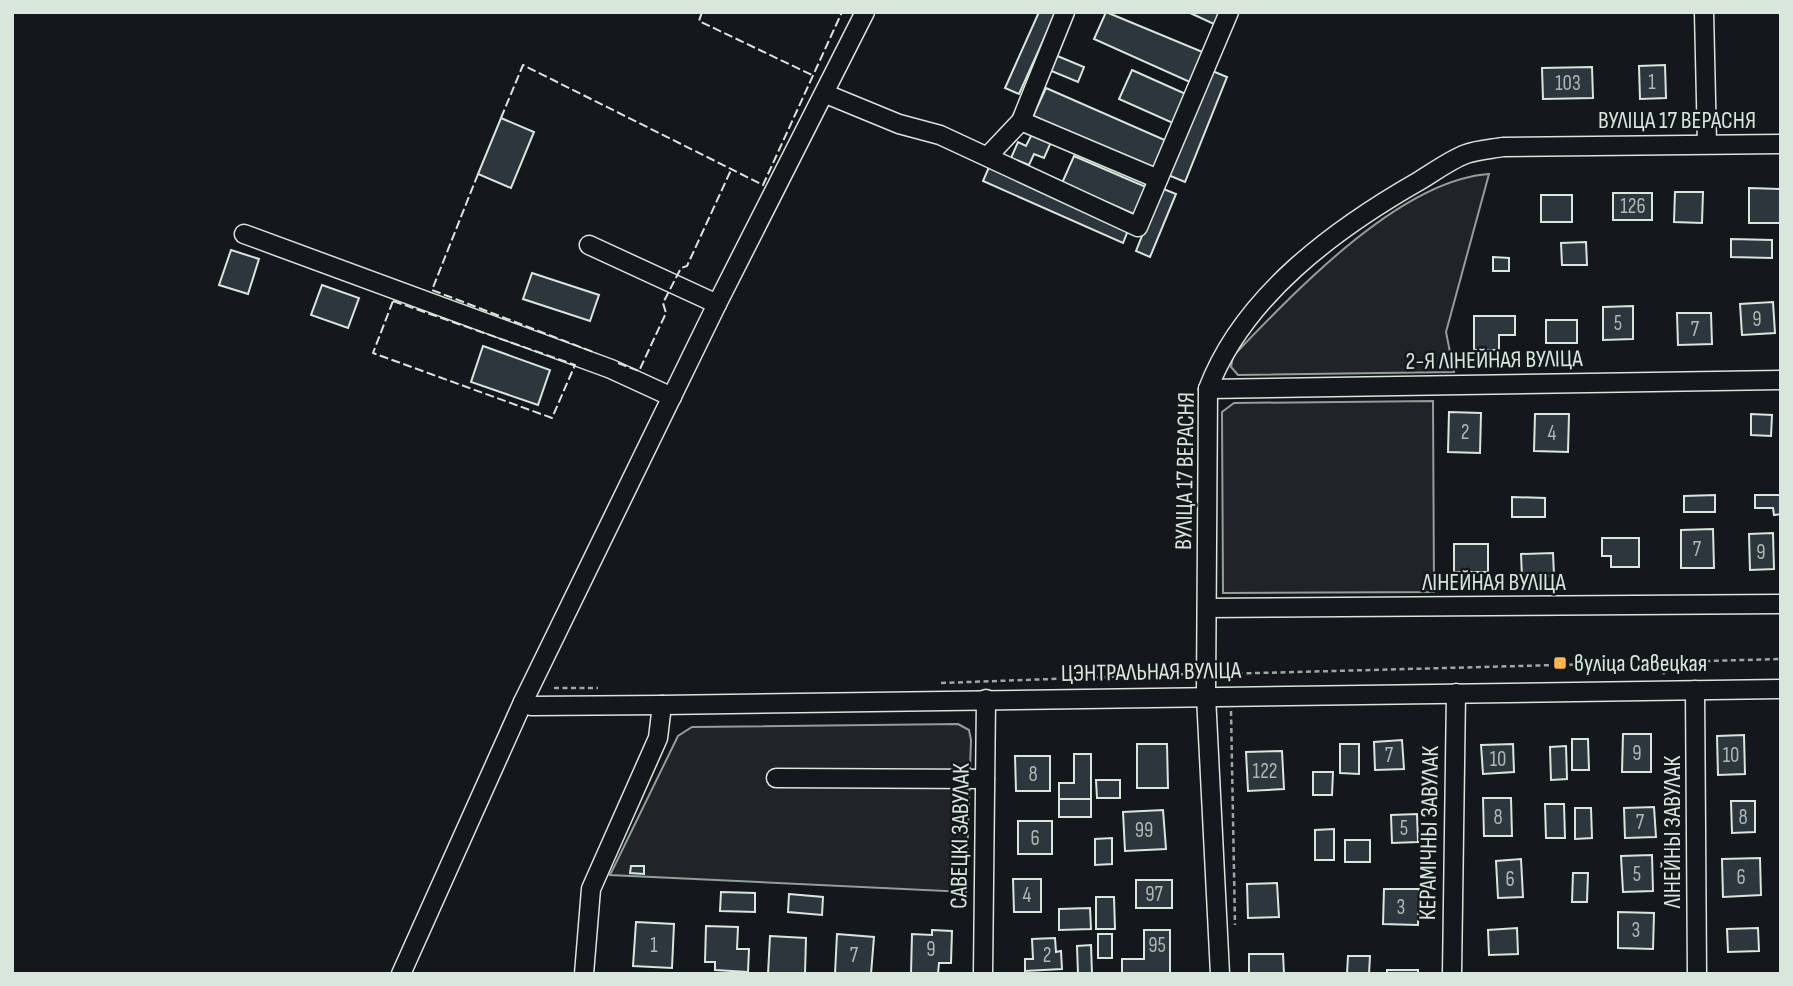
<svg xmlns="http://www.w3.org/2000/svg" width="1793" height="986" viewBox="0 0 1793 986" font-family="'Sofia Sans Condensed',sans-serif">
<rect width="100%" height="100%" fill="#14181c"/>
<!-- green -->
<g fill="#202428" stroke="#939e99" stroke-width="2">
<path d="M1489,174L1446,332L1454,372L1238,375L1231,367L1233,356C1293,294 1399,180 1489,174Z"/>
<path d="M1433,401L1434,592L1223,593L1222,412L1234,403Z"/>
<path d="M958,724L969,730L971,740L966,892L610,875L678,736L692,727Z"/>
</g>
<!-- building -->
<g fill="#2c363c" stroke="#d8e6dc" stroke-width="2">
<path d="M1039,12H1056L1019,94L1005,88Z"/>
<path d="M1106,12L1205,53L1192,83L1094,39Z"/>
<path d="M1188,12H1222L1216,25Z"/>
<path d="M1055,55L1084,67L1078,82L1049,70Z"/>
<path d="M1665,65L1666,98L1640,99L1639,66Z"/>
<path d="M1592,67L1593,98L1543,99L1542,68Z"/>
<path d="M1132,70L1188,95L1175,124L1119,99Z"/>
<path d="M1210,70L1227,77L1185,182L1168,175Z"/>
<path d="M1046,88L1167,141L1155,170L1033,116Z"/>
<path d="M501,118L534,132L511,188L478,174Z"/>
<path d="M1033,132L1052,140L1044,158L1034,154L1029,165L1011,158L1018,142L1026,146Z"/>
<path d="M1074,156L1146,187L1134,214L1062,183Z"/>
<path d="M989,167L1129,228L1123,243L983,181Z"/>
<path d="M1161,188L1176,194L1150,257L1136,251Z"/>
<path d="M1749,188L1781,189V223H1749Z"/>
<path d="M1675,192H1703L1702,223L1674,222Z"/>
<rect x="1613" y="193" width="39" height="27"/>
<rect x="1541" y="195" width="31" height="27"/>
<path d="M1731,239L1772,240V258L1731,257Z"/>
<path d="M1586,242L1587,265H1562L1561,243Z"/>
<path d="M231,250L259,259L248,294L219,285Z"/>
<path d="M1493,257L1509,258V271H1493Z"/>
<path d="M532,273L599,295L590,321L523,299Z"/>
<path d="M322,285L359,298L348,328L311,315Z"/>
<path d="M1773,302L1775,333L1742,335L1740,304Z"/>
<path d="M1633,306V339L1603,340V307Z"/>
<path d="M1677,313H1711L1712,344L1678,345Z"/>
<path d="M1474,316H1515V335H1499V350H1474Z"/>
<rect x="1546" y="320" width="31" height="23"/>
<path d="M483,346L550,370L538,405L471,382Z"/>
<path d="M1449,412L1481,413L1480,453L1448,452Z"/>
<path d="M1535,414H1569L1568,452L1534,451Z"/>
<path d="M1751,414L1772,415L1771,436L1751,435Z"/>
<path d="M1715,495V512H1684V496Z"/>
<path d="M1755,495H1781V514L1774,515L1773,508H1755Z"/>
<path d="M1512,497L1545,498V517H1512Z"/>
<path d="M1713,529L1714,568H1681V530Z"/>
<path d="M1773,533L1774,569L1750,570L1749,534Z"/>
<path d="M1602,538H1639V567H1611V556H1602Z"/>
<rect x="1454" y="544" width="34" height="28"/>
<path d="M1553,553L1554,576L1522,577L1521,554Z"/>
<path d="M1623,734H1651V772H1622Z"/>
<path d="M1744,735L1745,774L1718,775L1717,736Z"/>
<path d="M1572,739H1588L1589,770H1572Z"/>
<path d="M1402,740L1404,769L1375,770L1374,742Z"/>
<path d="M1137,744H1167L1168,788H1137Z"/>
<path d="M1340,744H1359V774L1340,773Z"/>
<path d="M1513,744L1514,772L1483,774L1481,745Z"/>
<path d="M1566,746L1567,779L1551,780L1550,747Z"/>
<path d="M1282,751L1284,789L1248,791L1246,752Z"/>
<path d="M1074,754H1091V799H1059V783H1074Z"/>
<path d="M1015,756H1050V791H1016Z"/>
<path d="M1313,772H1333L1332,795H1313Z"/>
<path d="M1096,780H1120V798H1097Z"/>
<path d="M1483,798H1511L1512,836H1484Z"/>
<rect x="1059" y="799" width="32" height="18"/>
<path d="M1731,801H1755V832L1732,833Z"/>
<path d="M1545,804H1564L1565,838H1546Z"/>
<path d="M1654,807L1656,837L1625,838L1624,808Z"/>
<path d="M1575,808H1591L1592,838L1575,839Z"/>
<path d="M1163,810L1166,849L1125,851L1123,812Z"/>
<path d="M1417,814L1418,842L1392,843L1391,815Z"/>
<rect x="1018" y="821" width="34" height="33"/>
<path d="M1334,829V860H1315V830Z"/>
<path d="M1112,838V864L1095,865V839Z"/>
<rect x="1345" y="840" width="25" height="22"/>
<path d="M1652,855L1653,891L1623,892L1621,856Z"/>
<path d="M1760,858L1761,895L1723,897L1722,859Z"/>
<path d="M1521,859L1523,897L1498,898L1496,861Z"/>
<path d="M631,866H644V874L630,873Z"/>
<path d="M1573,873H1588L1587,902H1572Z"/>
<path d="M1013,879H1041V912H1014Z"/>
<rect x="1136" y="880" width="36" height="28"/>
<path d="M1277,883L1279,917L1248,918L1247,884Z"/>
<path d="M1384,889H1419L1418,925L1383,924Z"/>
<path d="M721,892L755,893V912L720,911Z"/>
<path d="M789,894L823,897L822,915L788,912Z"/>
<path d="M1096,897H1114L1115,929H1096Z"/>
<path d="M1090,908L1091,929L1059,930V909Z"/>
<path d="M1618,912L1654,913L1653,949L1618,948Z"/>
<path d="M636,922L674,924L672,968L633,966Z"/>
<path d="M706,926L738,927L737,949H749L748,972L715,970V962H705Z"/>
<path d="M1517,928L1518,954L1489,955L1488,930Z"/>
<path d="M1758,928L1759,951L1728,952L1727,929Z"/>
<path d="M932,930L952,931L951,963H939L938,973H911L912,934L932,935Z"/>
<path d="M1144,930H1170V974H1122V959H1144Z"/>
<path d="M837,934L874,937L871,974H835Z"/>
<rect x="1098" y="934" width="14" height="24"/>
<path d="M770,936L806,938L805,974H768Z"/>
<path d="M1055,938L1056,952L1061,951L1062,969L1025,971V959H1033L1032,939Z"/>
<path d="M1091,945L1092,974H1078L1077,946Z"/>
<path d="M1249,954H1283L1284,974H1249Z"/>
<path d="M1348,956H1370L1369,974H1347Z"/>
<rect x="1387" y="970" width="31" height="4"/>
</g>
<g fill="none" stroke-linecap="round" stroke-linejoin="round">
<defs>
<g id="minor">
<path d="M1704,12L1707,144"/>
<path d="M826,94L899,124L940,135L1138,227L1229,12"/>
<path d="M1021,121L1065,12"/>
<path d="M988,156L1021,121L1158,179"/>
<path d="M244,234L611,369L672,397"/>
<path d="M589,245L717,304"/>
<path d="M1208,389L1781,380"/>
<path d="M1207,608L1781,604"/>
<path d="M1695,690L1697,974"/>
<path d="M523,702L531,706L662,705L1781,689"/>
<path d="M776,778L985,779"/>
<path d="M401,974L523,702L717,304L865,12"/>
<path d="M584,974L591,889L658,738L662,705"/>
<path d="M983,974L986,699"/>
<path d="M1220,974L1206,696L1208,389C1243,296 1335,229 1419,181C1434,172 1450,160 1466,154C1477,150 1491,149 1503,147L1781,144"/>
<path d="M1452,974L1456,693"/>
</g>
</defs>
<!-- minor casing -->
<use href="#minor" stroke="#d8e6dc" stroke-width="21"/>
<!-- path -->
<g stroke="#9da8a2" stroke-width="2.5" stroke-dasharray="5 3.5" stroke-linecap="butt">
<path d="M1663,661L1664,675"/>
<path d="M1221,674L1781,659"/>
<path d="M941,683L1190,674"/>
<path d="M554,688H598"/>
<path d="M1231,711L1235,925"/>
</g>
<!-- minor -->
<use href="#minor" stroke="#14181c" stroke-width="18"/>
<!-- fence -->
<g stroke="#d8e6dc" stroke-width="2" stroke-dasharray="9 3.5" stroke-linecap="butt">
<path d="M702,12L699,21L814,76"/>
<path d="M501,118L523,65L763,185L842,12"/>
<path d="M478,174L432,290L596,353"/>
<path d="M393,301L575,365L552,418L373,353Z"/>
<path d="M618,363L639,371L666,313L663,303L681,268L687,266L731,170"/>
</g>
</g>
<!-- markers -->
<rect fill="#ffb74d" stroke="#14181c" stroke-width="2.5" x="1553" y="656" width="14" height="14" rx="3.5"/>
<g text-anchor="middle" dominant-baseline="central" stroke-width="5" stroke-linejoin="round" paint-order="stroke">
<!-- number labels -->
<g font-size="21" fill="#adbab4">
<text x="1652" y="82">1</text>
<text x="1568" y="83">103</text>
<text x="1633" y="206">126</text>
<text x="1757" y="319">9</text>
<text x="1618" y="323">5</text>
<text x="1695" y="329">7</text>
<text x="1465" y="432">2</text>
<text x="1552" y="433">4</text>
<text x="1697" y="549">7</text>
<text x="1761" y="552">9</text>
<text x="1637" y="753">9</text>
<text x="1389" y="755">7</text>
<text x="1731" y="755">10</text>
<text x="1498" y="759">10</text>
<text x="1265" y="771">122</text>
<text x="1033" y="774">8</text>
<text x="1498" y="817">8</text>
<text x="1743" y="817">8</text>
<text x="1640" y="822">7</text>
<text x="1404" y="828">5</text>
<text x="1144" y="830">99</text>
<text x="1035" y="838">6</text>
<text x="1637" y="874">5</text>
<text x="1741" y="877">6</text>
<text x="1510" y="879">6</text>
<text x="1154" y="894">97</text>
<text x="1027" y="895">4</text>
<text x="1401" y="907">3</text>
<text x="1636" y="930">3</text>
<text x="654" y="945">1</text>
<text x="1157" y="945">95</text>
<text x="931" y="949">9</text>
<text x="854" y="955">7</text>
<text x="1047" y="955">2</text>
</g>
<!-- street labels -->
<g font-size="24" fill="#d8e6dc" stroke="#14181c">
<text x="1677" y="120">ВУЛІЦА 17 ВЕРАСНЯ</text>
<text transform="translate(1494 360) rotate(-1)">2-Я ЛІНЕЙНАЯ ВУЛІЦА</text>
<text transform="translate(1185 471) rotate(-89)">ВУЛІЦА 17 ВЕРАСНЯ</text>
<text x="1494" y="582">ЛІНЕЙНАЯ ВУЛІЦА</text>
<text transform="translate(1151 672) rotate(-1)">ЦЭНТРАЛЬНАЯ ВУЛІЦА</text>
<text transform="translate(1672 832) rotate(-90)">ЛІНЕЙНЫ ЗАВУЛАК</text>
<text transform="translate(1429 833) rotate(-89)">КЕРАМІЧНЫ ЗАВУЛАК</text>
<text transform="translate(960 836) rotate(-89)">САВЕЦКІ ЗАВУЛАК</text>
</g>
<!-- poi labels -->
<g font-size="24" fill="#d8e6dc" stroke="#14181c" text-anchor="start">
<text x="1574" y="663">вуліца Савецкая</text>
</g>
</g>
<!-- border -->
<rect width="1793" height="986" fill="none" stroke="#d8e6dc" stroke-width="28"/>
</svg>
